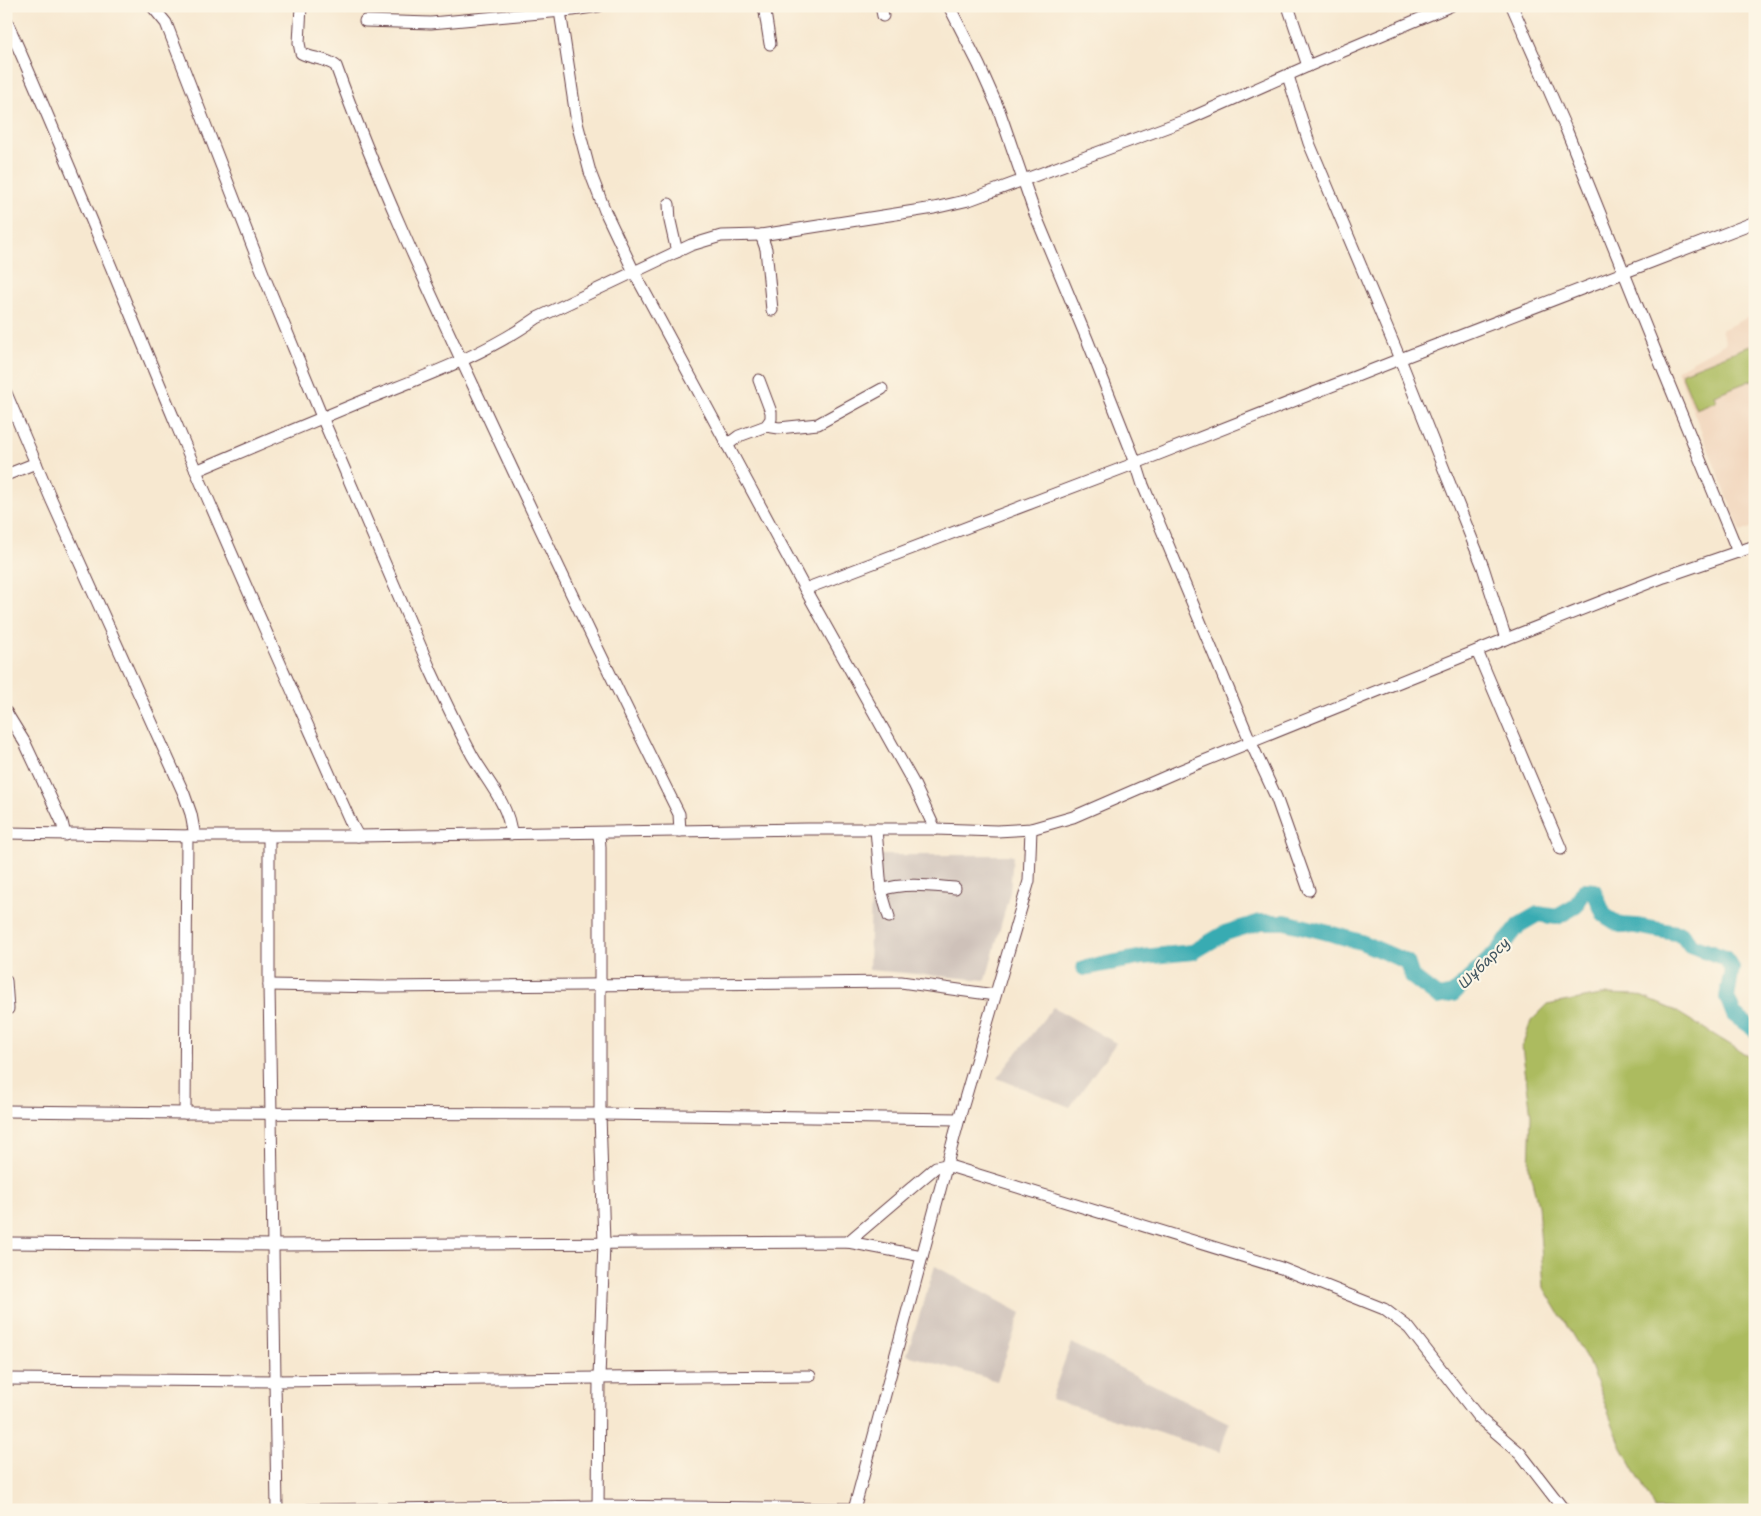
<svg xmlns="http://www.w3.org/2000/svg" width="1761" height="1516" viewBox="0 0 1761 1516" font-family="'Shantell Sans',sans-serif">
<rect width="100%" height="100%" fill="#fcf5e5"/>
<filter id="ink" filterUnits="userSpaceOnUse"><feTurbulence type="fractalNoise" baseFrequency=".02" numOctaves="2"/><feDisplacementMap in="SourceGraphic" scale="10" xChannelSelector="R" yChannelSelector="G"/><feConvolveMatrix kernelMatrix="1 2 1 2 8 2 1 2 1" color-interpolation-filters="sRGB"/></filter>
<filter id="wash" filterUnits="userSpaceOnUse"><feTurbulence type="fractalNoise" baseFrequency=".0096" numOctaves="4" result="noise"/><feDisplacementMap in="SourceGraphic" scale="20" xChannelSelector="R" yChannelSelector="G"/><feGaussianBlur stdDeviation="1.12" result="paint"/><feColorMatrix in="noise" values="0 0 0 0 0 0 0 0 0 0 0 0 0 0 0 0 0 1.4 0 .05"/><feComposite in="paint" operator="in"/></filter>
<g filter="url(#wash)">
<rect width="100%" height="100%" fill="#f7e8d0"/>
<!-- built -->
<path fill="#f1d5bc" d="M1755,314V526L1741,532L1677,370L1726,343L1721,330Z"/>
<!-- industrial -->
<g fill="#cec1b9">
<path d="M872,855H1013L1010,892L986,980L869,970Z"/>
<path d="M1053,1007L1116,1043L1070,1107L997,1078Z"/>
<path d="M935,1266L1021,1313L997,1381L907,1355Z"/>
<path d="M1071,1343L1229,1423L1220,1452L1051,1399Z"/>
</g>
<!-- green -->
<g fill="#acbb5e" stroke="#7b6d44">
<path d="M1754,344L1755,379L1714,395L1716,401L1696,409L1681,373Z"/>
<path d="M1606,994L1638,995L1674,1010L1755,1060V1510H1655L1652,1502L1622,1448L1588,1361L1544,1288L1538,1205L1529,1169L1531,1115L1522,1047L1531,1021L1547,1005Z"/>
</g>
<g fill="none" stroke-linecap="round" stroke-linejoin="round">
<!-- river -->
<path stroke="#39abb2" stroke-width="16" d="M1084,968L1143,957L1193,952L1225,933L1261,922H1285L1325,932L1361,942L1407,962L1412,977L1438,997L1453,994L1500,949L1519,925L1538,914L1557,917L1576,906L1584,890L1594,891L1604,915L1620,925L1636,926L1682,934L1690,945L1725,958L1732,968L1727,997L1734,1015L1755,1030"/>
</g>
</g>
<g filter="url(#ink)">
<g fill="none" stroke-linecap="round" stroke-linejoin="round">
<defs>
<g id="minor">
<path d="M152,6L166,23L266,281L322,417L431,671C444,699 457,727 472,755C486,780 509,804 511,834"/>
<path d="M301,6L299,43L301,53C312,59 326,58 336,66C375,175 424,280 473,385C540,529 608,672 679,814L680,831"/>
<path d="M764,6L770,44"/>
<path d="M881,6L883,16"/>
<path d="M949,6L979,65L999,110L1035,214L1087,339L1136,463L1143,485L1251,743L1276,797L1309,890"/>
<path d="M1288,6L1308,66"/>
<path d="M1512,6L1566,129L1657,355L1738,552"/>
<path d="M560,11L577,123L590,172L605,211L634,272L805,589L914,784L935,829"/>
<path d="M6,20C66,154 120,290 177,426C233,560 293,692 352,825L358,836"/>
<path d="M365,21L431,23L573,10L599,6"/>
<path d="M1288,76L1309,143L1400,359L1483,567L1506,639"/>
<path d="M669,204L670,221L677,252"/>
<path d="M761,235L766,249L772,310"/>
<path d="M6,393L52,501L184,794L191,814L195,836"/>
<path d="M766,426L779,428L818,424L882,389"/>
<path d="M727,445L739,436L766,426L771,419V412L759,380"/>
<path d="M196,471C252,447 309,423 365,400C425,376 485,355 537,318L691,245L721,236L761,235L934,208L969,200L1186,120L1308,66L1450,6"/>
<path d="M6,475L36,463"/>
<path d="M805,589L1136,463L1400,359L1755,222"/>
<path d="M1477,651L1561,849"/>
<path d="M6,712L25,743L62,822L65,835"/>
<path d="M876,829L881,890L889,917"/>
<path d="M6,833L195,836H358L808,829H935L997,831L1031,829L1073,817L1179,771L1506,639L1664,577L1755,546"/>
<path d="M269,836V985L277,1510"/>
<path d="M881,890C905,882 931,886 955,888"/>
<path d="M6,981L8,1009"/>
<path d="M269,985L382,987L901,982L995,995"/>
<path d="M6,1111L185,1113L600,1114L959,1119"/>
<path d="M185,1113L187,836"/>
<path d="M848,1242L936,1167L946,1165L1281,1268L1384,1309L1409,1328L1479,1418L1520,1453L1564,1510"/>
<path d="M6,1243L274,1245L848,1242L922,1256"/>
<path d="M6,1379L275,1381L810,1376"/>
<path d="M308,1510L599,1506L854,1509"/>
<path d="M598,1510L599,1378L604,1244L600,1114V847L599,834"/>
<path d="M854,1510L959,1119L1029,881L1031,829"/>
</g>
</defs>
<!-- minor casing -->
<use href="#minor" stroke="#643d44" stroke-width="13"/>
<!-- minor -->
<use href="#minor" stroke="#fff" stroke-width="11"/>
</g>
</g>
<g text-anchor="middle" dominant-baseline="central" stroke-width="4.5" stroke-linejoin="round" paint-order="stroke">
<!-- water labels -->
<g font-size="15" font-style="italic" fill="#435761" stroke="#fcf5e5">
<text transform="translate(1484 963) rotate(-45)">Шұбарсу</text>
</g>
</g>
<!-- margin -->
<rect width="1761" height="1516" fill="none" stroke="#fcf5e5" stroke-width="25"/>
</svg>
